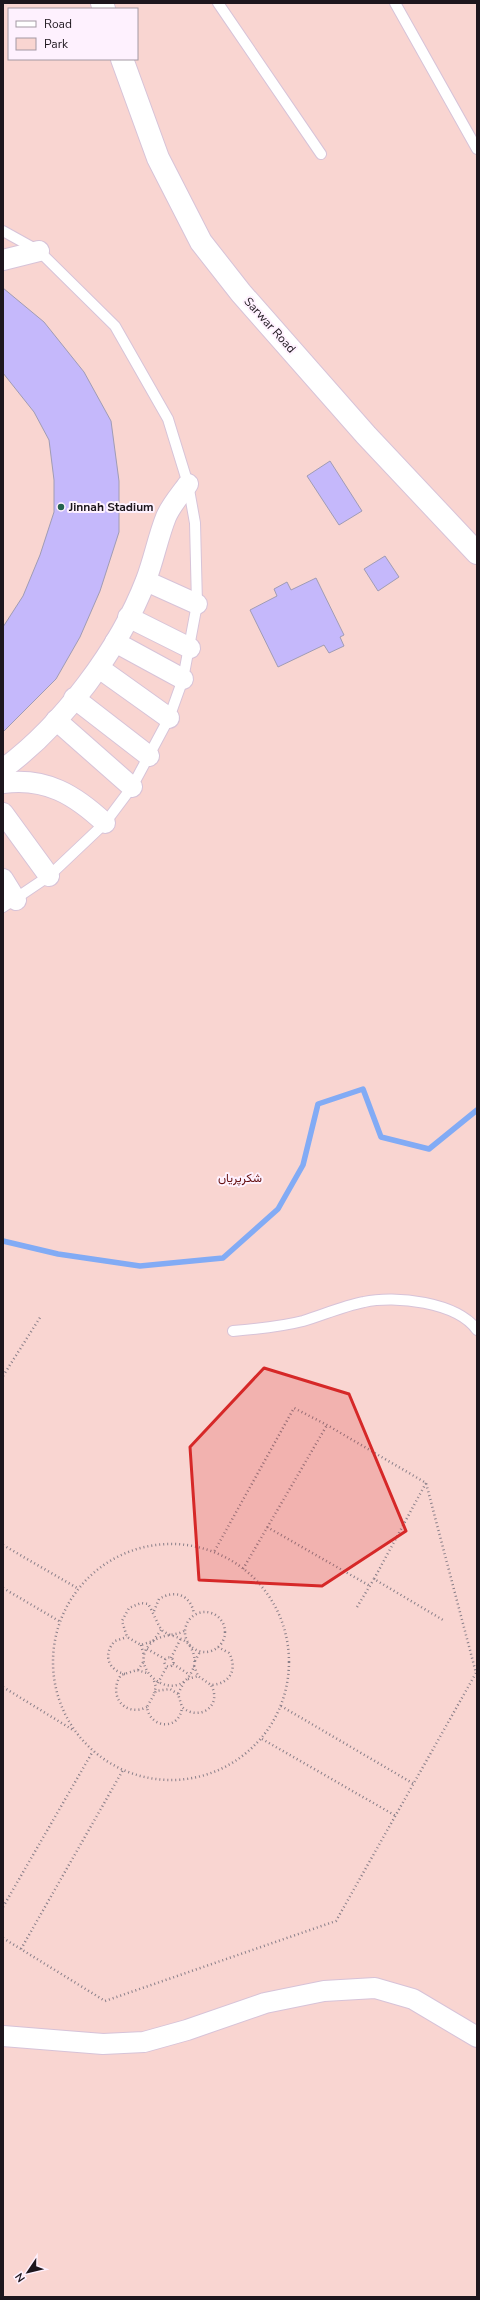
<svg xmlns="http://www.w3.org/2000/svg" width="480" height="2300" viewBox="0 0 480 2300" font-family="'Nunito Sans',Vazirmatn,sans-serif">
<rect width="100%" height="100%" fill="#fef1fe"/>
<!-- green -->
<path fill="#f9d5d1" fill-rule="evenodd" d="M3,3H477V2297H3ZM9,9H137V59H9Z"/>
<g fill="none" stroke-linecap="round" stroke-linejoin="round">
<!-- stream -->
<path stroke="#82abf5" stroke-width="5.5" d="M3,1241L58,1254L140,1266L223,1258L278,1209L303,1165L318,1104L363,1089L381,1137L429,1149L477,1110"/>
</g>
<!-- building -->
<g fill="#c5b8fb" stroke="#a09cb4">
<path d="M3,288L44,322L84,372L111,421L119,481V532L100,591L80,637L56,679L3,732V627L23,596L40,555L54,512V480L49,440L34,412L3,373Z"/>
<path d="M330,461L362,511L339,525L307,476Z"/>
<path d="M385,556L399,577L378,591L364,569Z"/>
<path d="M316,578L344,635L340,637L344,646L329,653L324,645L278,667L250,610L277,596L274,589L287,582L291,590Z"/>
</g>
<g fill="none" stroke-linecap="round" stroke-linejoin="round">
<defs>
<g id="lane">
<path d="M218,3L321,154"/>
<path d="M395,3L477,149"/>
<path d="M3,231L39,251L115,326L168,419L188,484L195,523L197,604L183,679L169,718L132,787L105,823L49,876L3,907"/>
<path d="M233,1331C257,1329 280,1327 303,1321C323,1315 343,1306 364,1302C395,1295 457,1302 477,1330"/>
</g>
<g id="street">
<path d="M3,260L39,251"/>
<path d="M146,581L197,604"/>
<path d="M128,617L190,648"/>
<path d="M115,642L183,679"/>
<path d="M99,668L169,718"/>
<path d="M74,698L149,756"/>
<path d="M56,720L132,787"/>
<path d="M3,769C62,726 120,648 146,580C154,559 158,537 166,517C171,505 181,494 188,484"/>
<path d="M3,783C46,777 75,795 105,823"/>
<path d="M3,813L49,876"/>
<path d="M3,879L16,900"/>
<path d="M3,2036L103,2044L144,2042L187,2030L265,2003L324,1991L375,1988L413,1999L477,2037"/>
</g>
<g id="secondary">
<path d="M102,3L104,9"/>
<path d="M122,59L158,158L201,242L241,293L366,435L477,553"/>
</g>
</defs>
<!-- lane casing -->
<use href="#lane" stroke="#d7c3d8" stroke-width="12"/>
<!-- street casing -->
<use href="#street" stroke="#d7c3d8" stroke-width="22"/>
<!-- secondary casing -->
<use href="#secondary" stroke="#d7c3d8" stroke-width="24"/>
<!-- path -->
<g stroke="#897f89" stroke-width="2.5" stroke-dasharray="1 3" stroke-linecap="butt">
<path d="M3,1376L41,1316"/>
<path d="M426,1483L374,1579L443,1620"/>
<path d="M267,1527L370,1586"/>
<circle cx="171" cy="1662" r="118"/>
<path d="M3,1545L77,1588"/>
<path d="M243,1569L327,1425"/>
<path d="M3,1588L59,1621"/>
<path d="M357,1607L374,1579"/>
<path d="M154,1611L159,1599C175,1589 191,1595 194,1614"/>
<circle cx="205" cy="1632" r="20"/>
<path d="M161,1630L153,1641L141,1645L127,1637L122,1621L129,1608L141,1603L148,1604C153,1611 158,1627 163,1631C172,1638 185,1636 191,1648C195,1655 196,1664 192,1671C175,1709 120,1664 155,1640C164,1634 175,1636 184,1631"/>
<path d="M141,1645L144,1656"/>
<path d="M147,1649L165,1659"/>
<circle cx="169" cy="1662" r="4.5"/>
<path d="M171,1658L181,1638"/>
<path d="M195,1661L200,1652"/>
<path d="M173,1664L190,1675"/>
<path d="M194,1666L198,1676L211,1685C230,1684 238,1669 229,1653L218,1647"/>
<path d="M138,1670L144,1661"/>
<path d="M125,1674C107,1670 103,1653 115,1641L127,1637"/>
<path d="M188,1679L198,1676"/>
<path d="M154,1681L156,1687L154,1693"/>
<path d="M184,1682L178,1694L182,1707C199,1722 223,1706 211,1685"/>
<path d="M158,1683L167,1666"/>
<path d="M3,1687L73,1730"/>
<path d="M178,1694L170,1689L156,1691L147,1707C150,1729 180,1731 182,1707"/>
<path d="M281,1706L414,1784"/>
<path d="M147,1707C125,1718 107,1695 121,1675L137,1670L147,1673"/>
<path d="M262,1739L396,1816"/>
<path d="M3,1907L93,1751"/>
<path d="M3,1938L105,2001L336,1921L476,1673L426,1483L327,1425L294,1408L214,1552"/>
<path d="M21,1949L123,1770"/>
</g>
<!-- lane -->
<use href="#lane" stroke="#fff" stroke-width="10"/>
<!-- street -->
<use href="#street" stroke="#fff" stroke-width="20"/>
<!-- secondary -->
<use href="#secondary" stroke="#fff" stroke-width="22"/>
</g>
<!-- marked area -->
<path fill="#d62828" fill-opacity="0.2" stroke="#d62828" stroke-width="3" stroke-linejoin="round" d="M264,1368L349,1394L406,1531L322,1586L199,1580L190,1447Z"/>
<!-- markers -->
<circle fill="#25624e" stroke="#fef1fe" stroke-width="1.5" cx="61" cy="507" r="4"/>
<g text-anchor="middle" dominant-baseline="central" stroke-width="4" stroke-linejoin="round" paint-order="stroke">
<!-- street labels -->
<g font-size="12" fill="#1d161d" stroke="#fef1fe">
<text transform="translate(270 325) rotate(48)">Sarwar Road</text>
</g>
<!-- poi labels -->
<g font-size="12" font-weight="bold" fill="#1d161d" stroke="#fef1fe" text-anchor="start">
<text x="69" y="507">Jinnah Stadium</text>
</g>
<!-- park labels -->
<g font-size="12" fill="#630e0e" stroke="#fef1fe">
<text x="240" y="1178">شکرپریاں</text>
</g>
</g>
<!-- border -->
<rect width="480" height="2300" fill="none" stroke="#1d161d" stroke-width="8"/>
<!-- legend -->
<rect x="8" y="8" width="130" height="52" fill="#fef1fe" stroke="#a499a4"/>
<rect x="16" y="21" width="20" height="6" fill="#ffffff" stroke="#a499a4"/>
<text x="44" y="28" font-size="12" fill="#1d161d">Road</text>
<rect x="16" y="38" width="20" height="12" fill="#f9d5d1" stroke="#a499a4"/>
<text x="44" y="48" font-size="12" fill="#1d161d">Park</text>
<!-- north arrow -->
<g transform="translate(28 2272) rotate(235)" stroke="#fef1fe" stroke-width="3" paint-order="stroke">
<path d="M0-3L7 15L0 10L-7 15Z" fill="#1d161d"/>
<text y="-6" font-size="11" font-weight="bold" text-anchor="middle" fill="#1d161d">N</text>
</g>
</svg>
